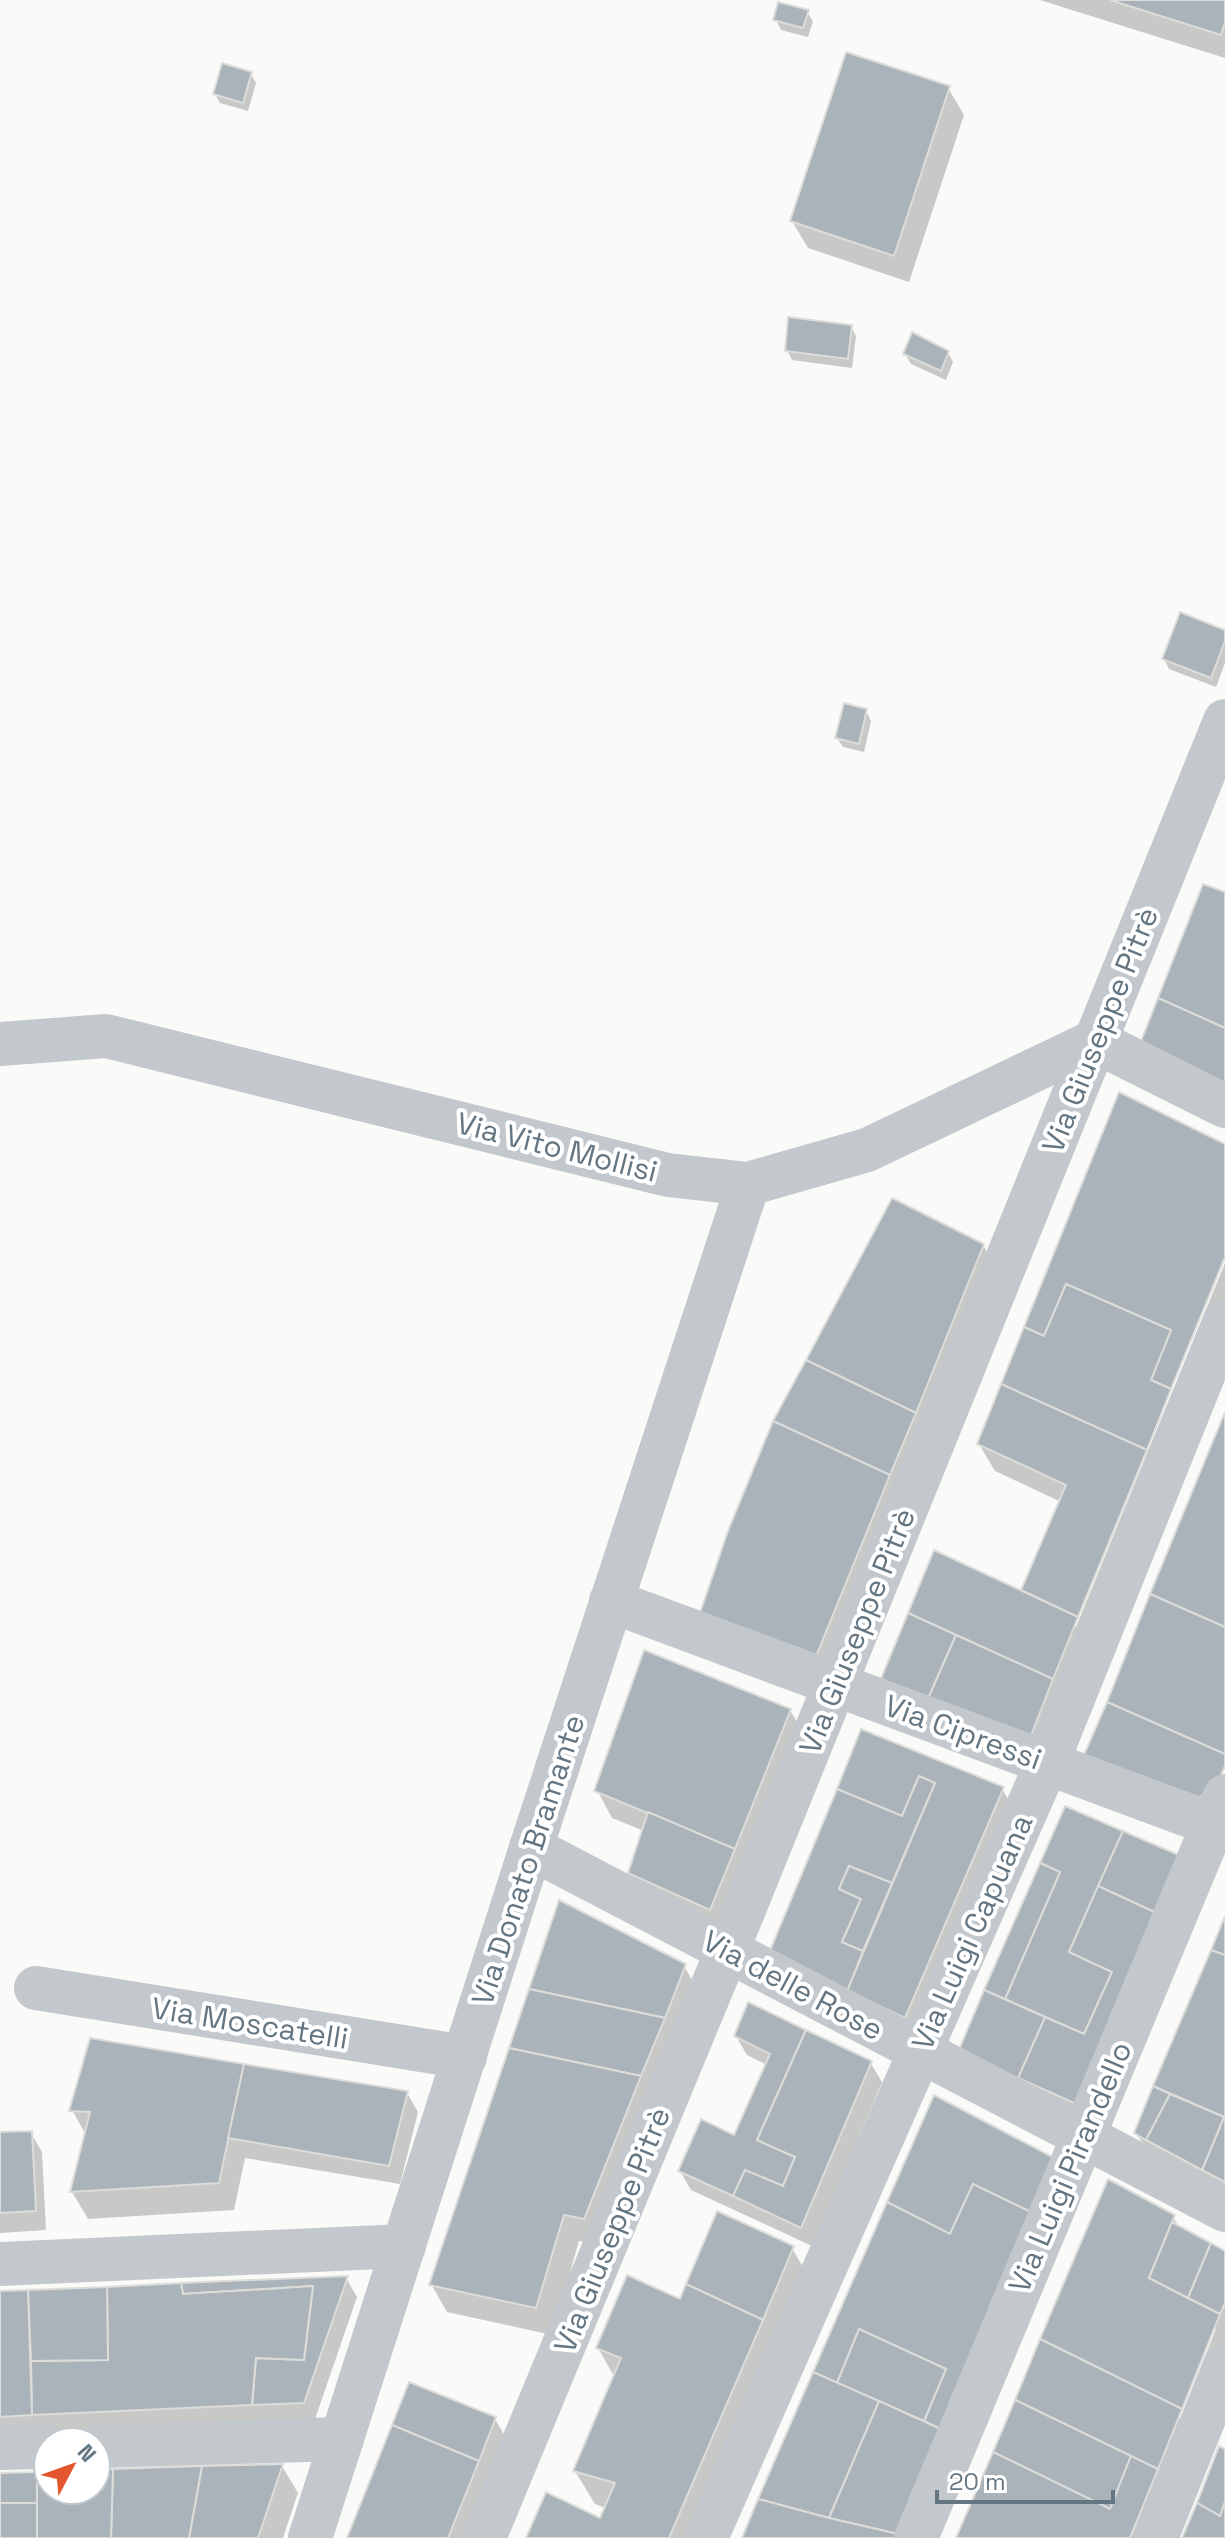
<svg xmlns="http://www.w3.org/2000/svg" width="1225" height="2538" viewBox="0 0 1225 2538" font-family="'Space Grotesk',sans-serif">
<rect width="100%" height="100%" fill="#fafaf8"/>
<!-- shadow -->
<g fill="#0003" fill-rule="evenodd">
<path d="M1040,0H1225V58Z"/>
<path d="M807,12L813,21L808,37L781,30L776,20Z"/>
<path d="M251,74L256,83L248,111L220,103L215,94Z"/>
<path d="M948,88L964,115L909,282L808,248L792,221Z"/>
<path d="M851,327L856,336L852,368L792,360L787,350Z"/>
<path d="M948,353L953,362L946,380L911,364L905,354Z"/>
<path d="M1225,633V663L1216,687L1169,669L1164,659Z"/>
<path d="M866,711L871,721L864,752L843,747L837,738Z"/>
<path d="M1225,1146V1252L1073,1625L1076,1627L1225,1263V1322L1039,1761L883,1681L935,1552L1026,1595L1023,1590L1061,1502L995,1471L979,1444Z"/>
<path d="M983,1245L999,1273L831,1685L717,1644Z"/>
<path d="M790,1710L806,1738L720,1928L642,1892L630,1873L644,1831L612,1818L597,1790Z"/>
<path d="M862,1732L1002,1789L1018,1816L921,2045L783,1972Z"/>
<path d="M1066,1808L1092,2124L960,2052Z"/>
<path d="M1225,1921V2200L1142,2142L1136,2133Z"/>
<path d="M684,1966L695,1985L600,2245L579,2241L552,2335L447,2312L431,2284Z"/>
<path d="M736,2036L870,2062L882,2082L812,2246L691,2190L680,2171L735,2138L767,2065L747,2055Z"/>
<path d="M407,2093L418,2112L400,2184L245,2158L234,2210L88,2219L72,2192L86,2135L72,2110Z"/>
<path d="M31,2133L42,2152L46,2230L0,2233V2134Z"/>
<path d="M1109,2182L1173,2217L1180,2229L1225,2253V2367L1156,2538H958ZM1212,2329H1216L1180,2419L1177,2417Z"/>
<path d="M792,2248L803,2267L702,2538H528L601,2521L606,2508L595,2504L575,2471L615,2378L598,2348L681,2301Z"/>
<path d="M346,2278L357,2297L314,2422L266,2432L55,2442L0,2436V2293Z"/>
<path d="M495,2419L506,2438L474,2538H349Z"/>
<path d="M282,2466L298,2493L283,2538H0V2475L48,2473V2490H96V2472Z"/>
</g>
<!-- building -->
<g fill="#aab3b9" stroke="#dcdcda" stroke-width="2">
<path d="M1110,0H1225V22L1221,35Z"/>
<path d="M778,2L809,10L803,28L773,20Z"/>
<path d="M846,52L950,86L894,256L790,221Z"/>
<path d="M222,63L252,72L243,103L213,94Z"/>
<path d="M788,317L852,325L848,359L785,351Z"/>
<path d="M912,332L949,351L941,371L903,354Z"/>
<path d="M1180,612L1225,630V641L1211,678L1162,659Z"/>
<path d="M844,703L867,709L859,744L835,738Z"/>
<path d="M1203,884L1225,892V1028L1158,998Z"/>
<path d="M1158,998L1225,1028V1093L1138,1049Z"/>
<path d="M1119,1092L1225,1144V1257L1171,1389L1151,1380L1171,1330L1066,1284L1044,1336L1024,1327Z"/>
<path d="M892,1198L984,1244L916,1413L806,1360Z"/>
<path d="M1066,1284L1171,1330L1151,1380L1171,1389L1147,1450L1001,1384L1024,1327L1044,1336Z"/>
<path d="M806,1360L916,1413L890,1475L773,1421Z"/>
<path d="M1001,1384L1147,1450L1078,1617L1021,1590L1066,1485L977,1444Z"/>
<path d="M1225,1412V1627L1150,1594Z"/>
<path d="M773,1421L890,1475L815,1659L699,1616L728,1531Z"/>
<path d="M934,1550L1078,1617L1053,1679L908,1613Z"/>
<path d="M1150,1594L1225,1627V1754L1107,1702Z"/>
<path d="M908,1613L956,1635L927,1701L880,1681Z"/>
<path d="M956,1635L1053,1679L1028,1743L927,1701Z"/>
<path d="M644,1650L791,1709L735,1849L594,1791Z"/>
<path d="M1107,1702L1225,1754V1766L1216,1787L1196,1799L1084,1755Z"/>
<path d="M861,1729L1004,1787L905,2018L847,1991L935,1783L919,1776L902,1816L837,1789Z"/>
<path d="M919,1776L935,1783L892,1883L849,1866L839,1889L861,1899L842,1942L863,1951L847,1991L769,1953L837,1789L902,1816Z"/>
<path d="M1065,1806L1123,1831L1069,1952L1112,1972L1084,2034L1005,1999L1060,1872L1040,1863Z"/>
<path d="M648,1812L735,1849L710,1910L628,1873Z"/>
<path d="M1123,1831L1188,1859L1163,1916L1098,1886Z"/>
<path d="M1040,1863L1060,1872L1005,1999L984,1990Z"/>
<path d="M849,1866L892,1883L863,1951L842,1942L861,1899L839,1889Z"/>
<path d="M1098,1886L1163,1916L1081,2106L1018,2078L1045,2017L1084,2034L1112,1972L1069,1952Z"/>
<path d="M559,1900L686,1964L665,2018L529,1989Z"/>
<path d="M1225,1916V1955L1211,1950Z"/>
<path d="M1211,1950L1225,1955V2182L1202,2170L1224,2117L1153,2086Z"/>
<path d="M529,1989L665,2018L641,2076L509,2048Z"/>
<path d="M984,1990L1045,2017L1018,2078L958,2052Z"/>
<path d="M748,2002L806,2030L757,2140L795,2157L783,2186L745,2170L733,2196L678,2171L701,2119L734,2135L770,2054L734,2036Z"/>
<path d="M806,2030L872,2061L801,2228L733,2196L745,2170L783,2186L795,2157L757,2140Z"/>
<path d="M90,2038L244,2064L219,2183L70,2192L90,2112L69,2111Z"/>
<path d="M509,2048L641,2076L584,2219L564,2215L536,2308L429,2285Z"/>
<path d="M244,2064L408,2091L389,2166L228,2138Z"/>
<path d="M1153,2086L1170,2094L1146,2140L1134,2133Z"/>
<path d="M1170,2094L1224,2117L1202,2170L1146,2140Z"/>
<path d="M934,2095L1060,2161L1037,2215L973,2184L950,2234L887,2202Z"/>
<path d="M32,2131L36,2211L0,2213V2132Z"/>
<path d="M1108,2179L1175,2215L1149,2278L1220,2314L1182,2409L1040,2339Z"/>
<path d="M973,2184L1037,2215L943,2430L924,2421L946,2369L859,2329L837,2383L813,2372L887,2202L950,2234Z"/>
<path d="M717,2211L794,2246L763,2320L686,2284Z"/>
<path d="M1172,2222L1211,2243L1188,2298L1149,2278Z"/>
<path d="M1211,2243L1225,2251V2303L1220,2314L1188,2298Z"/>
<path d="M627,2275L680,2299L686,2284L763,2320L669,2538H526L546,2492L600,2518L615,2483L573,2471L621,2358L596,2348Z"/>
<path d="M348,2276L304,2403L252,2405L256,2358L304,2360L313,2286L183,2294L181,2283Z"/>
<path d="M181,2283L183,2294L313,2286L304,2360L256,2358L252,2405L32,2415L31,2361L108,2360L107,2287Z"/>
<path d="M107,2287L108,2360L31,2361L28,2290Z"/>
<path d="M28,2290L32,2415L0,2417V2291Z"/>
<path d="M859,2329L946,2369L924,2421L837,2383Z"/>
<path d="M1040,2339L1182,2409L1158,2469L1015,2400Z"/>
<path d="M813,2372L879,2401L829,2518L758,2499Z"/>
<path d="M409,2382L496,2417L479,2461L392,2425Z"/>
<path d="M1015,2400L1131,2456L1110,2509L993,2452Z"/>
<path d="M879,2401L943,2430L898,2534L829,2518Z"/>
<path d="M392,2425L479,2461L448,2538H347Z"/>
<path d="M1219,2446L1225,2449V2502L1220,2516L1197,2503Z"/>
<path d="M993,2452L1110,2509L1131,2456L1158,2469L1130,2538H956Z"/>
<path d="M283,2464L258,2538H189L202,2466Z"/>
<path d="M202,2466L189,2538H111L113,2469Z"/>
<path d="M113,2469L111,2538H37V2472L48,2471V2490H96V2470Z"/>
<path d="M37,2472V2503H0V2473Z"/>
<path d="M758,2499L829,2518L898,2534L896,2538H742Z"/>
<path d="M1225,2502V2538H1182L1197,2503L1220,2516Z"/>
<rect x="0" y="2503" width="37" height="35"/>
</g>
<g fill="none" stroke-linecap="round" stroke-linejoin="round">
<!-- minor -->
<g stroke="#c3c8cc" stroke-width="44">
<path d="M0,1044L106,1036L668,1175L748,1184L867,1150L1095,1041L1225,1106"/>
<path d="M611,1601L1225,1829"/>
<path d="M531,1848L1225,2210"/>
<path d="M36,1988L465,2057"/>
<path d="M0,2264L404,2246"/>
<path d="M96,2446L342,2439"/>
<path d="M0,2448L48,2447"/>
<path d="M310,2538L531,1848L748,1184"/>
<path d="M484,2538L727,1951L1225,721"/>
<path d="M706,2538L1047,1763L1225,1321"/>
<path d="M916,2538L1225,1796"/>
<path d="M1156,2538L1225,2366"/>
</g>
</g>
<g text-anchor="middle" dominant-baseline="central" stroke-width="8" stroke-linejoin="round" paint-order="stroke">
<!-- street labels -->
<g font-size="30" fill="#657683" stroke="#fff">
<text transform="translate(1100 1030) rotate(-68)">Via Giuseppe Pitrè</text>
<text transform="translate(557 1147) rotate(14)">Via Vito Mollisi</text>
<text transform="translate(857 1631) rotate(-68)">Via Giuseppe Pitrè</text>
<text transform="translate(963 1732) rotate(20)">Via Cipressi</text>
<text transform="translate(528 1860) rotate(-72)">Via Donato Bramante</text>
<text transform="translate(972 1932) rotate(-66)">Via Luigi Capuana</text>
<text transform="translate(793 1985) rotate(28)">Via delle Rose</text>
<text transform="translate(250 2023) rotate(9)">Via Moscatelli</text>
<text transform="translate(1070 2167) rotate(-67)">Via Luigi Pirandello</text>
<text transform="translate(612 2230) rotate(-68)">Via Giuseppe Pitrè</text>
</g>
</g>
<!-- north arrow -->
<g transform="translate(72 2466) rotate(49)"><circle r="38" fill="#ffffff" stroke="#c1c8cd" stroke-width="2"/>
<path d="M0-6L14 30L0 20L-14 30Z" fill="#e4572e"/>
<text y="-12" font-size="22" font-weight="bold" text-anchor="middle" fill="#657683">N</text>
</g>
<!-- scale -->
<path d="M937 2490v12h176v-12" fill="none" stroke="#657683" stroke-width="4"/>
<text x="949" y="2490" font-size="24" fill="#657683" stroke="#ffffff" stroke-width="6" paint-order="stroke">20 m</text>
</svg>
